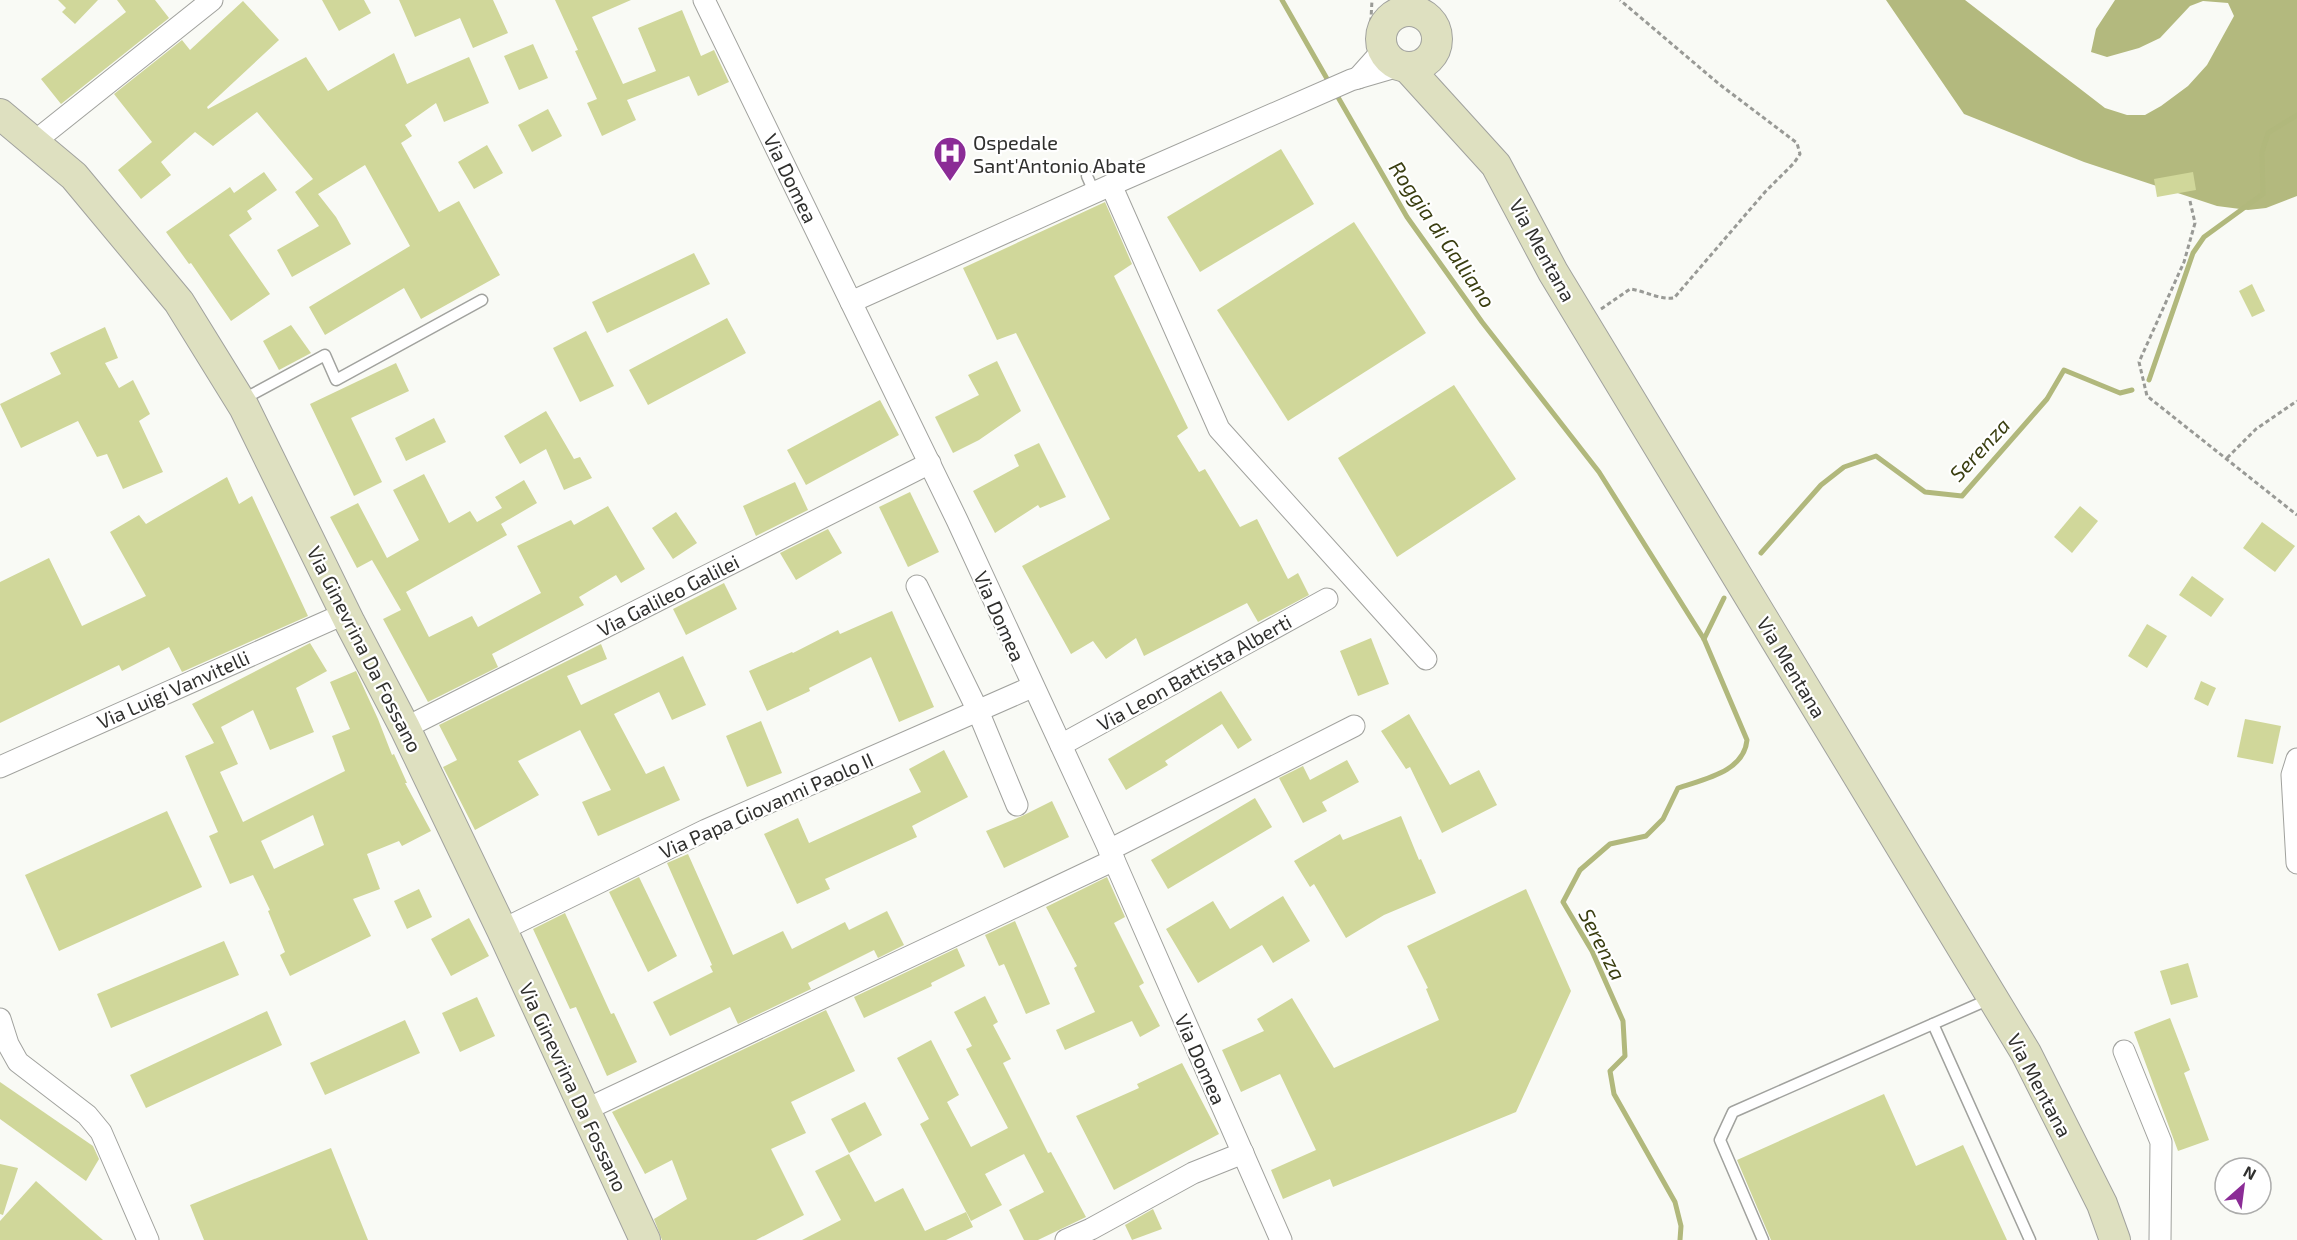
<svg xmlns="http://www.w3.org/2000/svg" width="2297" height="1240" viewBox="0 0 2297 1240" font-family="'Exo 2',sans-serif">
<rect width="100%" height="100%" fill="#f9faf5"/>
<!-- forest -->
<path fill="#b3b97e" d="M1886,0H1965L2105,108L2127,115H2145L2161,106L2188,86L2207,65L2234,16L2228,3L2203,1L2190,6L2160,38L2139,48L2107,57L2091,52L2096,29L2115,0H2297V196L2266,208L2248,210L2217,206L2084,162L1964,114Z"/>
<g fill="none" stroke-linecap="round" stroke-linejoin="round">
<!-- stream -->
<g stroke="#b1b87c" stroke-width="5">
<path d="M1282,0L1330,84"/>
<path d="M1335,92L1407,217L1482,322L1599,472L1704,639L1747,740C1744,772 1704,779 1678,788L1663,819L1646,836L1610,844L1580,870L1563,902L1592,951L1623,1021L1625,1056L1610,1071L1614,1094L1675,1202L1681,1226L1680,1240"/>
<path d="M2149,380L2193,253L2204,237L2263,194L2262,152L2268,133L2297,115"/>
<path d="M1761,553L1821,485L1844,467L1876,456L1925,492L1962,496L2047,399L2064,370L2120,393L2132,390"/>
<path d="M1704,639L1724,598"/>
</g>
</g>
<!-- building -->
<g fill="#d0d79a" fill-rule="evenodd">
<path d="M58,0H98L75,24L62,12L66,8Z"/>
<path d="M117,0H155L169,18L61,104L41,79L126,12Z"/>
<path d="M322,0H364L371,13L339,31Z"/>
<path d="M399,0H493L508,33L473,48L460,18L415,37Z"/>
<path d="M555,0H631L592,17L623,84L656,71L638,28L682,10L701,56L714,50L729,82L698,96L689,76L627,100L636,120L602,136L587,103L597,99L575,51L578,50Z"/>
<path d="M243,1L279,40L207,107L208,109L306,57L328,91L394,53L407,84L469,57L489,103L444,122L436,103L405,125L412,136L401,143L439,212L459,201L500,275L421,319L404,288L325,335L309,307L410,246L365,165L318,194L336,217L351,244L292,277L277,250L319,226L295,192L313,179L257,112L213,146L195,132L161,162L171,175L141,199L118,170L152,142L114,94L182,40L190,50Z"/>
<path d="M533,44L548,78L519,90L504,56Z"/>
<path d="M548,109L562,136L532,152L518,125Z"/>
<path d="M487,145L503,173L474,189L458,162Z"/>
<path d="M1281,149L1314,204L1200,272L1167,217Z"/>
<path d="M264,172L277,190L247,211L252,219L229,235L270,294L231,321L191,263L189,264L166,232L230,187L234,193Z"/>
<path d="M2193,172L2196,190L2157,197L2154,179Z"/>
<path d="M1105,202L1132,264L1114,276L1188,428L1177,436L1199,472L1205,469L1240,527L1257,519L1288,579L1298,573L1309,595L1258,622L1247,603L1144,656L1136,638L1106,659L1093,641L1071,654L1022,566L1110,519L1016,333L997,340L963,268Z"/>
<path d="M1354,222L1426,333L1288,421L1217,310Z"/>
<path d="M694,253L710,284L607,333L592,302Z"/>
<path d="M2252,284L2265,311L2252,317L2239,291Z"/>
<path d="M727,318L746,353L648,405L629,370Z"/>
<path d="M291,325L311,353L279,370L263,341Z"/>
<path d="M105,327L118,358L105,363L119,388L133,380L150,414L139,421L163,472L123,489L107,454L97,457L78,421L21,448L0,404L61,374L50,353Z"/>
<path d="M586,331L614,386L580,402L553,348Z"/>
<path d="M997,361L1021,411L979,440L953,453L935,417L979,395L968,375Z"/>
<path d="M396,363L409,391L351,418L382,482L354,496L310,404Z"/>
<path d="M1454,385L1516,479L1397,557L1338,458Z"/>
<path d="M880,400L899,435L806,485L787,450Z"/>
<path d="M546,411L574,459L580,457L592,478L564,490L546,449L520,464L504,436Z"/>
<path d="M434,418L446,442L406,461L395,438Z"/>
<path d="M1039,443L1066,497L1040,508L1038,505L995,533L973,491L1019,466L1014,455Z"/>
<path d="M424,474L449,523L470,511L477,522L502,508L495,497L524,480L537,503L501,524L507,535L406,592L429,637L472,616L478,627L541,593L517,546L571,520L574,525L608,506L645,569L621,583L616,575L579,597L584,605L492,654L498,667L428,702L383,619L401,610L372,560L357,568L330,517L358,503L387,558L419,540L393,490Z"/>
<path d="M227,477L239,504L252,496L308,616L182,672L169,647L122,671L119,665L0,723V582L49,558L82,626L146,596L110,532L139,515L146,524Z"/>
<path d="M795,482L808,510L756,536L743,506Z"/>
<path d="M910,492L939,552L908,567L879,507Z"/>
<path d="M2080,506L2098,521L2072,553L2054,537Z"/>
<path d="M676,512L697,543L673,559L652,528Z"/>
<path d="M2262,522L2295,546L2275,572L2243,548Z"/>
<path d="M828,529L842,553L796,580L780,553Z"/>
<path d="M2192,576L2224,599L2211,617L2179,595Z"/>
<path d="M724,583L737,609L686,635L673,609Z"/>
<path d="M892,611L934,707L899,722L871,657L809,688L810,691L767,711L749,671L792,652L793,653L838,630L840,634Z"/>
<path d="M2147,624L2167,636L2147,668L2128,656Z"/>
<path d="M1371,638L1389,684L1358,696L1340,651Z"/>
<path d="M310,643L327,671L296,688L314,732L270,750L253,710L221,727L238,764L220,772L243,822L345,771L332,736L350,729L330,682L356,671L378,719L392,755L394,754L407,783H405L431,831L402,846L399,841L367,854L380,889L353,899L371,936L290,976L280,955L285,952L268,911L270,910L253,875L230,884L209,836L218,832L185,756L214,743L192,704ZM313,815L324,845L274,869L261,841Z"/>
<path d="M601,644L607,659L567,676L581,705L683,656L706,705L672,720L659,692L614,714L646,774L664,766L680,800L598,836L582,802L611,790L580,730L518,761L539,795L475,830L443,767L457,760L439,725Z"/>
<path d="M2201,681L2216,688L2208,706L2194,699Z"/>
<path d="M1221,691L1252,740L1238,749L1222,724L1165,761L1168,765L1126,790L1108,759Z"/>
<path d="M1409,714L1450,785L1479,770L1497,805L1442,833L1410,767L1406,769L1381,731Z"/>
<path d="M2245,719L2281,726L2273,764L2237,757Z"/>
<path d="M761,721L782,773L747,787L726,736Z"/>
<path d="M944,750L968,797L912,826L917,837L825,879L830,889L797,904L764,834L798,818L809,843L921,792L909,769Z"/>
<path d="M1347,760L1359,782L1322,802L1327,811L1303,823L1279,778L1303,766L1310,780Z"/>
<path d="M1255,798L1272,827L1168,889L1151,860Z"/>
<path d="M1052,801L1069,837L1004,868L986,831L1022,816Z"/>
<path d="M167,811L202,887L59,951L25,875Z"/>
<path d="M1401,816L1419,860L1421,859L1436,893L1384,915L1346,938L1314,884L1310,887L1294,861L1340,834L1343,840Z"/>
<path d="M688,854L733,955L783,931L792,949L845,922L849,930L887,911L904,945L878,958L874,950L808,983L811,989L738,1024L730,1007L670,1036L653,1002L713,972L710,966L712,965L667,863Z"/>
<path d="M639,877L677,956L648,972L609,892Z"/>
<path d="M1107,877L1125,917L1114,923L1144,983L1139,986L1160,1026L1140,1037L1132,1021L1065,1050L1056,1030L1095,1012L1074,968L1077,966L1046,907Z"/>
<path d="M419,889L432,917L407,929L394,901Z"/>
<path d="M1526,889L1571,991L1516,1112L1333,1187L1330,1179L1283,1199L1271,1170L1316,1150L1280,1074L1241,1092L1222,1050L1264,1031L1257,1019L1292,998L1334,1068L1439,1020L1426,989L1428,988L1407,946Z"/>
<path d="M1283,896L1310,941L1273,963L1262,945L1198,983L1166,929L1213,901L1230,929Z"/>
<path d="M565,913L611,1014L614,1013L637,1062L607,1076L576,1007L570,1009L533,929Z"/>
<path d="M469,918L489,956L451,976L431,939Z"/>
<path d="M1015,921L1050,1004L1026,1014L1004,964L999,966L985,935Z"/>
<path d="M224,941L239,975L111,1028L97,994Z"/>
<path d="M957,948L965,966L931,983L932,986L864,1018L854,997Z"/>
<path d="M2188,963L2198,997L2171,1005L2160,971Z"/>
<path d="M985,996L998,1022L993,1025L1011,1059L1003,1063L1048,1153L1051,1152L1086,1217L1038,1240H1024L1009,1210L1044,1192L1024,1154L985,1174L1002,1205L971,1221L920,1124L929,1119L897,1058L931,1040L959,1095L947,1102L971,1147L1008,1128L966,1049L972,1046L954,1012Z"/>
<path d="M477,997L495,1036L460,1052L442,1013Z"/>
<path d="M826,1010L855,1071L791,1102L806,1133L771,1149L804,1215L756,1240H662L654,1219L687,1199L672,1160L645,1174L612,1112Z"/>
<path d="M267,1011L282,1045L146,1108L130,1075Z"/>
<path d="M2170,1018L2190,1070L2184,1073L2209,1140L2178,1151L2134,1032Z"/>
<path d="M405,1020L420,1053L325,1095L310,1063Z"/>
<path d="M1182,1063L1219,1134L1114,1190L1076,1116L1139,1088L1137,1084Z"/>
<path d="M0,1082L93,1146L99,1159L86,1181L0,1119Z"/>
<path d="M1884,1094L1916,1166L1963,1145L2007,1240H1771L1737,1160Z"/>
<path d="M865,1102L882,1135L849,1153L831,1119Z"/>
<path d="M331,1148L368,1240H204L190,1205Z"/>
<path d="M849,1154L875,1202L903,1188L925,1231L966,1212L973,1227L946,1240H802L841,1220L815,1171Z"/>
<path d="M0,1164L18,1168L3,1215L0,1214Z"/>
<path d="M36,1181L103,1240H0V1221Z"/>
<path d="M1153,1209L1162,1229L1132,1240L1125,1225Z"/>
</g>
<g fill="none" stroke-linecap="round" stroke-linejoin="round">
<defs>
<g id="lane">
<path d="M1087,176L1094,192"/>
<path d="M240,401L325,355L336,380L482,300"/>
<path d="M1933,1024L2030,1240"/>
<path d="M1763,1240L1720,1140L1733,1112L1992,998"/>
</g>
<g id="street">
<path d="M704,0L957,520L1114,860L1281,1240"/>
<path d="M1358,78L1383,50"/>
<path d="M34,142L212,0"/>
<path d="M1111,185L1219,429L1426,659"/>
<path d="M851,302L1111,185L1351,80L1399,66"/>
<path d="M917,586L978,711L1017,805"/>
<path d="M405,728L930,463"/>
<path d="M1061,745L1327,599"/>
<path d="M2297,759L2292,775L2297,863"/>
<path d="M0,767L346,613"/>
<path d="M1109,850L1354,726"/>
<path d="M502,930L706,830L1032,687"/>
<path d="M0,1019L8,1044L18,1062L87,1115L101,1132L148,1240"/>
<path d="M2124,1051L2161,1142L2160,1240"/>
<path d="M585,1110L1114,860"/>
<path d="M1066,1240L1091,1229L1193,1173L1243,1153"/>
</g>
<g id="secondary">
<circle cx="1409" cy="39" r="28"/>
<path d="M1407,67L1496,165L1553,272L2026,1053L2102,1204L2115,1240"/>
<path d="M0,114L74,176L179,302L244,407L350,623L405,728L502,930L645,1240"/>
</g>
</defs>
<!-- lane casing -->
<use href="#lane" stroke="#a1a29e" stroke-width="13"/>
<!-- street casing -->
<use href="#street" stroke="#a1a29e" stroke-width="23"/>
<!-- secondary casing -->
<use href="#secondary" stroke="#a1a29e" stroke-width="32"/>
<!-- path -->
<g stroke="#999a96" stroke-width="3" stroke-dasharray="4.5 3" stroke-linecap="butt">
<path d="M1370,37L1372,0"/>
<path d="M2190,201L2195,223L2184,262L2139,362L2147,396L2297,515"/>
<path d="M1601,309L1630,289C1645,291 1660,300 1674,298L1765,192L1794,163L1800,154L1797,143L1719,84L1620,0"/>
<path d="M2227,458L2256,429L2297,401"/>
</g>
<!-- lane -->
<use href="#lane" stroke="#fff" stroke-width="10"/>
<!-- street -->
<use href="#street" stroke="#fff" stroke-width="21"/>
<!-- secondary -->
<use href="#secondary" stroke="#dee0c0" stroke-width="30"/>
</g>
<!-- icons -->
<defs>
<symbol id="hospital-pin" viewBox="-11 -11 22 30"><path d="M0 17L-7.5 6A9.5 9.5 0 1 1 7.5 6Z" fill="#8b2c96" stroke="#fff"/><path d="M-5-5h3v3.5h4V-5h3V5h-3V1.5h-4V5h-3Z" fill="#fff"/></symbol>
</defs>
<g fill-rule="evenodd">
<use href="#hospital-pin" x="931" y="134" width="38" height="52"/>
</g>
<g text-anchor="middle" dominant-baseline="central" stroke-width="4.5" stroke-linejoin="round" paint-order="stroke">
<!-- poi labels -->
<g font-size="20" fill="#30302e" stroke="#fff" text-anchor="start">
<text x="973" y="142">Ospedale<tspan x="973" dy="23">Sant'Antonio Abate</tspan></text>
</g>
<!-- street labels -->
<g font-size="20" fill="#30302e" stroke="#fff">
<text transform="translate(791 178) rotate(64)">Via Domea</text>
<text transform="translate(1543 250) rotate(61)">Via Mentana</text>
<text transform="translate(668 595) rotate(-27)">Via Galileo Galilei</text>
<text transform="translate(1000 616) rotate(66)">Via Domea</text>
<text transform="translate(365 649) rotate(63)">Via Ginevrina Da Fossano</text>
<text transform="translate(1792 667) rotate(59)">Via Mentana</text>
<text transform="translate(1194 672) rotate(-29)">Via Leon Battista Alberti</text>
<text transform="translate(173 689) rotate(-24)">Via Luigi Vanvitelli</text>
<text transform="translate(766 805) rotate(-24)">Via Papa Giovanni Paolo II</text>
<text transform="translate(1201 1059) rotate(66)">Via Domea</text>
<text transform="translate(2040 1085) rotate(62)">Via Mentana</text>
<text transform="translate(574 1087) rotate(65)">Via Ginevrina Da Fossano</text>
</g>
<!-- water labels -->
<g font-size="21" font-style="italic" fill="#3a3e10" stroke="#fff">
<text transform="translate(1443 234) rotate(56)">Roggia di Galliano</text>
<text transform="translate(1979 449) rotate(-47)">Serenza</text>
<text transform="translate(1603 944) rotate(63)">Serenza</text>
</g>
</g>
<!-- north arrow -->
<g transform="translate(2243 1186) rotate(28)"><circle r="28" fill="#ffffff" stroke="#acacab" stroke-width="1.5"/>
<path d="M0-4.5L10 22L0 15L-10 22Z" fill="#8b2c96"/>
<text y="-9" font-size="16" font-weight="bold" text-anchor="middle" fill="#30302e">N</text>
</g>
</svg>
